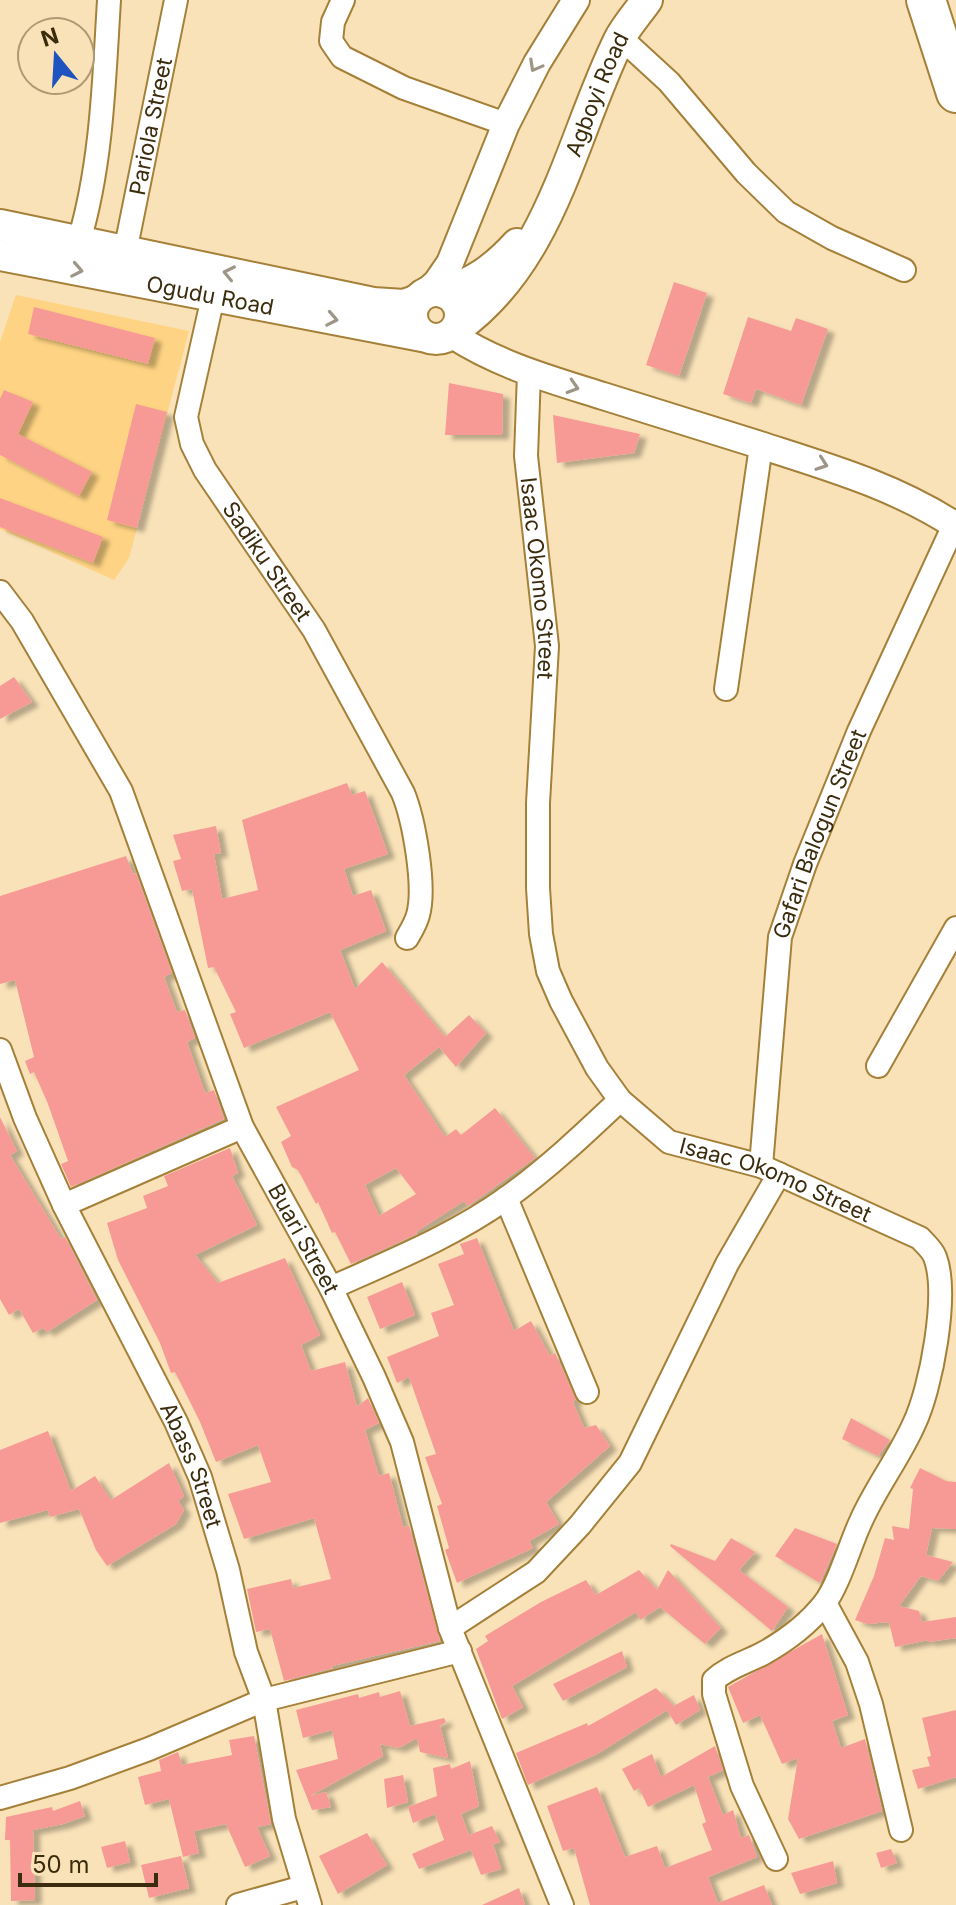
<svg xmlns="http://www.w3.org/2000/svg" width="956" height="1905" viewBox="0 0 956 1905" font-family="Inter,sans-serif">
<defs>
<filter id="shadow"><feDropShadow dx="7" dy="4.5" stdDeviation="2" flood-color="#0004"/></filter>
</defs>
<rect width="100%" height="100%" fill="#f9e2b8"/>
<!-- built -->
<path fill="#fed383" d="M16,295L189,331L129,558L114,580L0,529V342Z"/>
<!-- building -->
<g fill="#f79a96" fill-rule="evenodd" filter="url(#shadow)">
<path d="M674,282L707,293L679,376L646,365Z"/>
<path d="M34,307L155,338L148,364L28,334Z"/>
<path d="M748,317L791,331L796,318L828,329L801,405L756,389L751,403L723,394Z"/>
<path d="M449,383L503,394L502,435H445Z"/>
<path d="M4,390L33,402L18,434L92,472L79,496L0,455V399Z"/>
<path d="M136,404L167,412L137,528L107,520Z"/>
<path d="M553,415L640,434L634,453L557,463Z"/>
<path d="M0,498L103,537L93,563L0,527Z"/>
<path d="M14,677L32,702L0,719V686Z"/>
<path d="M347,783L352,795L365,791L388,854L344,869L353,896L371,890L386,931L340,950L355,989L382,962L445,1037L469,1015L486,1033L456,1067L439,1047L404,1075L445,1137L456,1129L461,1135L495,1108L535,1158L468,1206L464,1201L416,1232L417,1234L351,1264L335,1232L332,1233L318,1202L316,1204L298,1170L292,1167L281,1142L291,1136L276,1107L359,1070L330,1012L244,1048L230,1014L236,1012L214,967L208,968L192,889L182,891L173,861L181,859L173,835L216,826L221,853L214,854L222,899L258,890L242,820ZM396,1168L416,1194L379,1216L365,1185Z"/>
<path d="M126,856L133,874L136,873L172,973L164,977L177,1012L185,1010L195,1038L187,1042L205,1093L214,1090L224,1119L71,1187L61,1164L68,1161L48,1104L34,1072L30,1074L25,1061L34,1057L15,980L0,984V896Z"/>
<path d="M0,1117L17,1151L10,1155L61,1239L65,1237L97,1300L47,1332L43,1328L33,1333L19,1309L9,1315L0,1299Z"/>
<path d="M230,1148L238,1173L232,1176L257,1225L195,1255L218,1283L285,1258L320,1335L301,1345L311,1371L345,1362L357,1407L368,1398L379,1423L365,1430L379,1476L389,1473L403,1527L409,1526L440,1641L332,1666L333,1668L284,1681L270,1629L256,1632L247,1589L291,1579L293,1588L331,1579L314,1518L244,1539L228,1494L271,1482L258,1445L216,1462L200,1422L175,1372L171,1373L160,1343L118,1260L107,1223L147,1208L143,1196L168,1186L164,1176Z"/>
<path d="M477,1238L514,1331L531,1321L550,1356L555,1353L576,1399L573,1402L584,1428L596,1425L610,1446L546,1502L559,1524L529,1541L533,1548L457,1583L445,1550L449,1548L437,1506L442,1504L425,1457L436,1454L409,1377L397,1383L387,1357L439,1336L431,1313L454,1305L438,1264L464,1254L460,1244Z"/>
<path d="M402,1282L415,1315L380,1329L367,1297Z"/>
<path d="M851,1418L890,1440L878,1456L842,1439Z"/>
<path d="M48,1431L71,1491L95,1476L111,1500L169,1463L184,1496L178,1501L184,1510L176,1524L107,1566L96,1550L79,1509L50,1517L48,1510L0,1523V1450Z"/>
<path d="M920,1468L946,1481L956,1482V1529L932,1528L926,1555L953,1562L938,1581L921,1576L899,1606L919,1611L922,1622L956,1617V1638L928,1642V1640L895,1647L889,1622L867,1624L855,1620L874,1576L885,1538L894,1540L892,1526L909,1529L913,1489L910,1488Z"/>
<path d="M795,1528L837,1544L820,1583L775,1556Z"/>
<path d="M731,1538L755,1552L739,1570L788,1607L772,1631L670,1546L671,1544L715,1561Z"/>
<path d="M639,1570L657,1590L668,1570L721,1628L705,1644L660,1607L640,1620L636,1612L512,1686L523,1707L502,1719L476,1649L488,1641L485,1636L541,1602L586,1580L596,1595Z"/>
<path d="M822,1634L848,1715L832,1721L841,1748L865,1739L882,1811L799,1839L788,1819L798,1758L782,1764L760,1715L743,1723L728,1687Z"/>
<path d="M622,1651L627,1667L563,1701L553,1684Z"/>
<path d="M656,1688L674,1706L668,1709L694,1695L700,1710L676,1725L667,1710L597,1754L528,1785L516,1753L587,1723L588,1726Z"/>
<path d="M400,1691L410,1726L444,1718L446,1722L440,1726L448,1758L420,1752L417,1738L399,1748L380,1744L383,1756L310,1796L326,1792L331,1807L312,1810L296,1770L338,1759L332,1730L303,1738L296,1710L358,1694L359,1698L379,1692L380,1697Z"/>
<path d="M956,1710V1777L918,1789L912,1770L930,1766L927,1757L931,1756L922,1718Z"/>
<path d="M254,1736L271,1824L257,1827L270,1856L245,1867L226,1824L194,1831L199,1853L183,1857L169,1799L145,1805L138,1777L161,1771L159,1760L178,1752L182,1765L232,1755L229,1740Z"/>
<path d="M715,1746L723,1770L708,1777L723,1815L733,1810L741,1838L749,1835L757,1857L708,1877L718,1903L764,1885L772,1905H590L574,1848L563,1851L547,1806L597,1787L625,1857L657,1846L665,1868L712,1850L702,1824L706,1822L694,1785L648,1807L639,1788L634,1791L622,1769L652,1754L661,1777Z"/>
<path d="M470,1761L479,1806L461,1814L469,1835L492,1826L500,1842L493,1844L501,1869L481,1875L471,1850L419,1869L412,1854L444,1840L435,1814L413,1823L408,1807L437,1796L433,1768L450,1764L451,1769Z"/>
<path d="M403,1775L408,1802L387,1808L384,1779Z"/>
<path d="M80,1801L85,1816L63,1824L33,1830L35,1900L11,1901L10,1840H5L6,1817L52,1807L53,1811Z"/>
<path d="M367,1833L387,1865L338,1894L319,1856Z"/>
<path d="M125,1841L130,1862L107,1868L101,1847Z"/>
<path d="M891,1849L897,1863L881,1868L876,1853Z"/>
<path d="M181,1856L189,1888L149,1898L141,1865Z"/>
<path d="M833,1861L837,1883L800,1894L791,1873Z"/>
<path d="M519,1888L525,1905H482Z"/>
</g>
<g fill="none" stroke-linecap="round" stroke-linejoin="round">
<defs>
<g id="minor">
<path d="M343,0L333,22L331,41L342,57L404,88L506,124"/>
<path d="M620,37L669,82L746,173L786,212L832,238L904,270"/>
<path d="M79,241C102,163 104,81 109,0"/>
<path id="s1" d="M125,252L176,0"/>
<path id="s2" d="M213,297L186,417L192,444L205,470L314,630L403,793C414,820 426,887 418,915C416,923 411,931 407,938"/>
<path id="s3" d="M529,373L526,456L547,646L538,803V888L541,934L548,971L561,1001L597,1068L620,1100L669,1142L761,1166L920,1238C925,1244 932,1249 935,1257C949,1294 931,1389 914,1424C899,1458 876,1487 861,1521C850,1544 839,1585 824,1604C808,1624 784,1642 762,1654C745,1663 728,1667 714,1680V1694L742,1786L776,1859"/>
<path id="s4" d="M0,592L22,621L121,791L242,1127L331,1288L374,1377L402,1442L450,1628L562,1905"/>
<path d="M726,689L761,446"/>
<path id="s5" d="M0,1050L25,1118L64,1205L176,1422L200,1477L228,1570L246,1652L264,1700L284,1819L310,1905"/>
<path d="M878,1066L956,928"/>
<path id="s6" d="M761,1166L780,937L805,864L859,731L954,525"/>
<path d="M506,1198L587,1392"/>
<path d="M64,1205L242,1127"/>
<path d="M331,1288C391,1261 454,1236 508,1197C548,1168 584,1134 620,1100"/>
<path d="M825,1603L857,1662L871,1704L901,1830"/>
<path d="M450,1628L536,1572L580,1525L630,1463L727,1264L779,1174"/>
<path d="M0,1798L70,1778L149,1749L264,1700L460,1651"/>
<path d="M238,1905L303,1887"/>
</g>
<g id="tertiary">
<path d="M426,292L437,282L450,263L506,124L537,63L576,0"/>
<path d="M451,334C498,365 549,379 603,396C655,412 707,428 760,445C828,467 895,486 956,526"/>
</g>
<g id="secondary">
<path d="M0,225L373,303L404,305L415,301"/>
<path id="s7" d="M0,255L422,336"/>
<circle cx="436" cy="315" r="24"/>
<path d="M443,292C474,284 496,267 517,244"/>
<path id="s8" d="M456,329C552,261 570,140 619,40C626,26 638,13 647,0"/>
</g>
<path id="motorway" d="M926,0L956,93"/>
</defs>
<!-- minor casing -->
<use href="#minor" stroke="#a48039" stroke-width="26"/>
<!-- tertiary casing -->
<use href="#tertiary" stroke="#a48039" stroke-width="30"/>
<!-- secondary casing -->
<use href="#secondary" stroke="#a48039" stroke-width="34"/>
<!-- motorway casing -->
<use href="#motorway" stroke="#a48039" stroke-width="42"/>
<!-- minor -->
<use href="#minor" stroke="#fff" stroke-width="22"/>
<!-- tertiary -->
<use href="#tertiary" stroke="#fff" stroke-width="26"/>
<!-- secondary -->
<use href="#secondary" stroke="#fff" stroke-width="30"/>
<!-- motorway -->
<use href="#motorway" stroke="#fff" stroke-width="38"/>
</g>
<!-- one-way arrows -->
<defs><path id="oneway-chevron" d="M-2-3.5L2.5 0L-2 3.5" fill="none" stroke-width="1.6" stroke-linecap="round" stroke-linejoin="round" transform="scale(2)"/></defs>
<g stroke="#9d9686">
<use href="#oneway-chevron" transform="translate(535 66) rotate(119)"/>
<use href="#oneway-chevron" transform="translate(77 270) rotate(11)"/>
<use href="#oneway-chevron" transform="translate(229 273) rotate(-168)"/>
<use href="#oneway-chevron" transform="translate(332 319) rotate(11)"/>
<use href="#oneway-chevron" transform="translate(573 387) rotate(17)"/>
<use href="#oneway-chevron" transform="translate(822 464) rotate(19)"/>
</g>
<g text-anchor="middle" dominant-baseline="central" stroke-width="6" stroke-linejoin="round" paint-order="stroke">
<!-- street labels -->
<g font-size="22" fill="#3b2c0e" stroke="#f9e2b8">
<text stroke="none"><textPath href="#s8" startOffset="278">Agboyi Road</textPath></text>
<text stroke="none"><textPath href="#s1" startOffset="128">Pariola Street</textPath></text>
<text stroke="none"><textPath href="#s7" startOffset="214">Ogudu Road</textPath></text>
<text stroke="none"><textPath href="#s2" startOffset="290">Sadiku Street</textPath></text>
<text stroke="none"><textPath href="#s3" startOffset="206">Isaac Okomo Street</textPath></text>
<text stroke="none"><textPath href="#s6" startOffset="340">Gafari Balogun Street</textPath></text>
<text stroke="none"><textPath href="#s3" startOffset="926">Isaac Okomo Street</textPath></text>
<text stroke="none"><textPath href="#s4" startOffset="718">Buari Street</textPath></text>
<text stroke="none"><textPath href="#s5" startOffset="458">Abass Street</textPath></text>
</g>
</g>
<!-- north arrow -->
<g transform="translate(56 56) rotate(342)"><circle r="38" fill="#f9e2b8" stroke="#ad9974" stroke-width="2"/>
<path d="M0-6L14 30L0 20L-14 30Z" fill="#1e53c0"/>
<text y="-12" font-size="22" font-weight="bold" text-anchor="middle" fill="#3b2c0e">N</text>
</g>
<!-- scale -->
<path d="M20 1873v12h136v-12" fill="none" stroke="#3b2c0e" stroke-width="4"/>
<text x="32" y="1873" font-size="24" fill="#3b2c0e" stroke="#f9e2b8" stroke-width="6" paint-order="stroke">50 m</text>
</svg>
